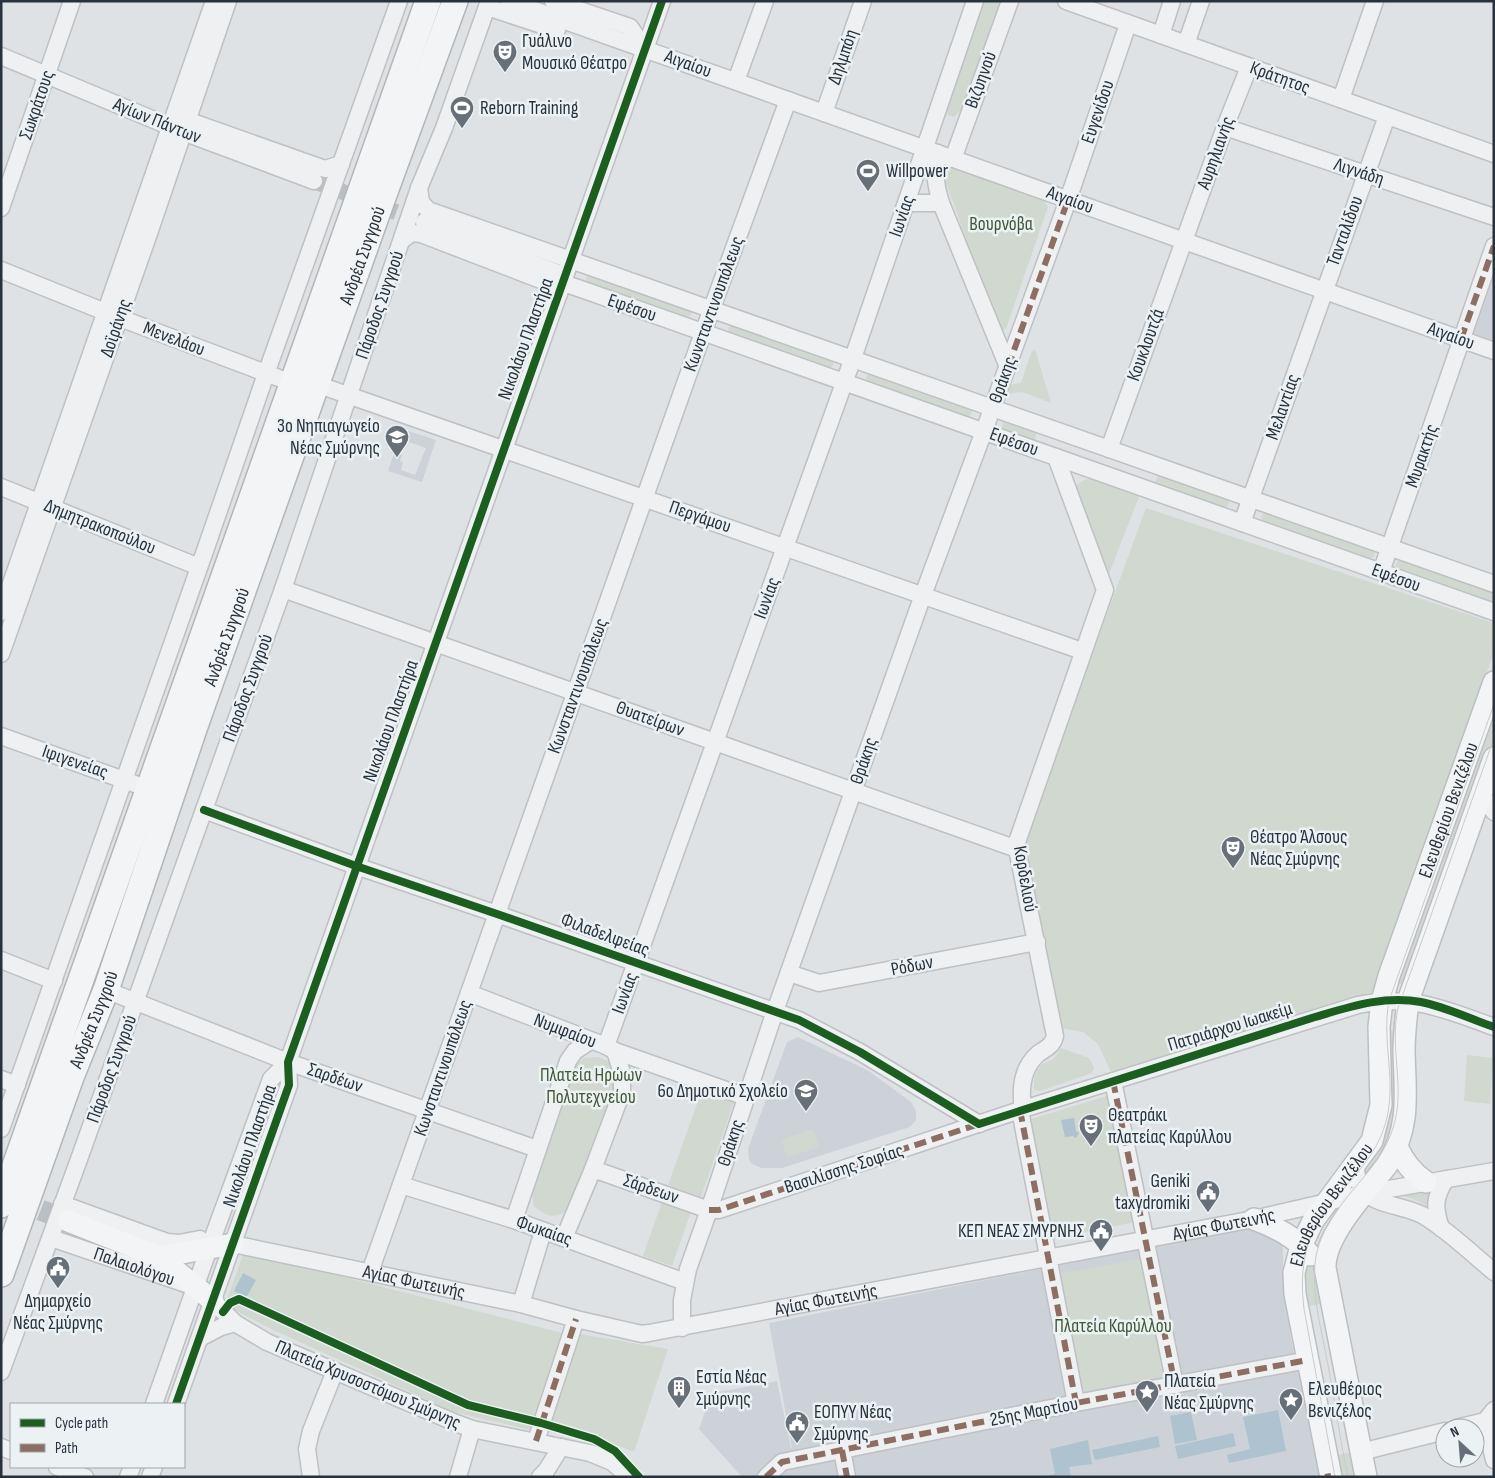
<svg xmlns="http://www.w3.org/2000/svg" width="1495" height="1478" viewBox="0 0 1495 1478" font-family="'Sofia Sans Condensed',sans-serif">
<rect width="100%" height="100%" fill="#dfe2e5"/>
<!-- built -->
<g fill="#cdd2d8" fill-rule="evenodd">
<path d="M1494,260V344L1469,334Z"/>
<path d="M402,429L436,440L422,482L388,471ZM400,439L426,448L415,475L401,470L403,462L400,461L402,455L396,453Z"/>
<path d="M798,1037L869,1071L911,1102L916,1111V1120L910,1127L782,1168H761L752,1164L749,1160L748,1149L787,1042Z"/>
<path d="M1257,1226L1261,1227L1283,1246V1285L1291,1339L1322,1477H742L699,1429L708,1403L718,1392L777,1381L791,1448H792L769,1323Z"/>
</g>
<!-- green -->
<g fill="#d1d8d0">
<path d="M985,1H1001L961,110L954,117L948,115L945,108Z"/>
<path d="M951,164L1043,199L1048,207L1006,329L999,332L944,177V167Z"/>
<path d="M588,274L692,311L691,315L687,318L588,283L586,279Z"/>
<path d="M730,324L834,361L833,365L829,368L729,332L728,329Z"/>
<path d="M1035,349L1051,403L1022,392L1009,394V385L1021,383L1031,353Z"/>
<path d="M872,373L968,407L972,411L970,417L965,418L867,382L866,379L868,374Z"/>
<path d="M1007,420L1038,429L1034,442L1004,432L1002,428L1003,422Z"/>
<path d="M1159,473L1230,499L1228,506L1223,508L1154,485Z"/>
<path d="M1095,478L1140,494L1109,574L1076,491L1077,485C1082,480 1087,479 1095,478Z"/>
<path d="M1146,508L1494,623V652L1375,992L1112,1074L1098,1044L1083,1032L1060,1028L1024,840Z"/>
<path d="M1266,511L1372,549L1375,552L1374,557L1370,559L1263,521L1261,518L1263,513Z"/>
<path d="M1400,560L1494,592V604L1397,570L1395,567L1397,562Z"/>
<path d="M1494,689V744L1409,981L1389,988Z"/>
<path d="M1381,1030L1397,1031L1398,1122L1369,1176L1359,1166L1370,1149Z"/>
<path d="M1061,1048L1089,1058L1094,1067L1092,1073L1040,1091L1034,1090C1033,1080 1035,1070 1043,1064C1046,1061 1051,1061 1054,1058C1058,1055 1057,1051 1061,1048Z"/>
<path d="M1467,1055L1493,1058L1490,1104L1464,1101Z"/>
<path d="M599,1057L610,1062L613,1076V1089L572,1206C557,1219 549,1219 534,1206L532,1194L573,1068L584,1058Z"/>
<path d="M702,1090L734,1102L701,1197L668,1185Z"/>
<path d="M1110,1095L1123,1098L1150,1219L1080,1233L1079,1228L1036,1236L1015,1131L1029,1126L1028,1120Z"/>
<path d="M813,1129L819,1147L787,1157L781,1140Z"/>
<path d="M1435,1185L1429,1196L1432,1211C1421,1200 1410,1197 1395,1195Z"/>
<path d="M663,1199L692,1209L672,1266L643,1256Z"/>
<path d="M244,1252L259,1255L562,1333L530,1430L454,1412L271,1329L229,1307L226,1302Z"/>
<path d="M1158,1256L1182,1373L1162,1377V1380L1156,1381L1155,1378L1067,1395L1043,1276Z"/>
<path d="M1302,1258C1321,1263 1318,1290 1320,1304L1301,1308Z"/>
<path d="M580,1334L668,1349L634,1452L619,1446L546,1431Z"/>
<path d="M1351,1452L1355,1477H1334L1329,1457Z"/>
</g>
<!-- water -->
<g fill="#aec2cf">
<path d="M1074,1118L1076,1131L1079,1133L1076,1138L1073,1136L1065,1137L1061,1120Z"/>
<path d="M243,1273L256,1280L246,1298L234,1291Z"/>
<path d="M1278,1410L1286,1451L1229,1463L1227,1455L1250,1449L1243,1417Z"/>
<path d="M1191,1412L1197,1440L1175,1444L1170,1416Z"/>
<path d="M1233,1433L1236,1446L1178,1459L1175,1446Z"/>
<path d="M1158,1436L1160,1447L1095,1460L1092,1450Z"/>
<path d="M1088,1440L1092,1464L1069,1467L1071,1477H1040L1055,1474L1050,1449Z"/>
</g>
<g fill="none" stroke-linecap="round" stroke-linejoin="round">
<!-- minor-tunnel -->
<path stroke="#babfc3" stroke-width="16" stroke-dasharray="16 8" stroke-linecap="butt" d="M314,181L422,222"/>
<!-- major-tunnel -->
<path stroke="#babfc3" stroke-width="21" stroke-dasharray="21 11" stroke-linecap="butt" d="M11,1198L68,1221"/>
<defs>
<g id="minor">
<path d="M509,1L1494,351"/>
<path d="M553,1L630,27L645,49"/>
<path d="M1066,1L1494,154"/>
<path d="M487,7L557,30"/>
<path d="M1161,35L1172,1"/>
<path d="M1186,44L1201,1"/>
<path d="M1,56L183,132L314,181"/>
<path d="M736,81L765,1"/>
<path d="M1341,99L1375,1"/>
<path d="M824,113L863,1"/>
<path d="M178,117L325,169L341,164"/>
<path d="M1225,127L1494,217"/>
<path d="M938,153C933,171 936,186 941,203L1008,367"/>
<path d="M953,159L1010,1"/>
<path d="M419,188L421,202L428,210L1494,584"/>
<path d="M907,203H941"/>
<path d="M1,208L72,1"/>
<path d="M424,222L558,273"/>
<path d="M402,240L412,233L421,234L546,282L557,289L559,294"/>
<path d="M1,270L120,318L292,383"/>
<path d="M559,275L563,283L578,288L1494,612"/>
<path d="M316,384L1082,651"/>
<path d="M1109,449L1225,127L1249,67"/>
<path d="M1,487L199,567"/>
<path d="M1242,523L1387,116"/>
<path d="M1381,572L1494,246"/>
<path d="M283,589L1017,849"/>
<path d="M1,612L214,1"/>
<path d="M1,654L146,242L228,1"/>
<path d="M1,736L149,789"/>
<path d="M1481,794L1494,812"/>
<path d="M204,810L356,866L497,914L799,1020L860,1052L979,1124"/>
<path d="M1,960L54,981"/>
<path d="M789,973L819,983L1037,942"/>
<path d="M106,990L288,1062L537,1149"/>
<path d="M469,993L606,1046L615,1051L746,1097"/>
<path d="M606,1046L853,358L975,1"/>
<path d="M1,1079L17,1085"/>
<path d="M1113,1081L1175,1385"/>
<path d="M1023,1109C1020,1089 1022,1067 1039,1053C1047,1048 1053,1045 1055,1036L1017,849V842L1105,590L1056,457"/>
<path d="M1020,1110L1076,1403"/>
<path d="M1,1129L207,545L266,374L399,1"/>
<path d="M1356,1164C1355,1174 1359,1186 1366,1193C1379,1206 1407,1206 1424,1216C1449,1231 1471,1253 1494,1272"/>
<path d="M593,1169L709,1210H719L1020,1110L1358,1005C1413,994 1444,1009 1494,1027"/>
<path d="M401,1185L514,1220L685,1282"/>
<path d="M62,1204L167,1242L179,1243L200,1239"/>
<path d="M514,1220L568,1061L575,1051L590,1041"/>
<path d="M1441,1228C1434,1207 1434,1198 1446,1179"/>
<path id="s1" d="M51,1238L186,1284"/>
<path d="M564,1238L593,1169L622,1092V1073L615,1051"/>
<path id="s2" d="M233,1244L521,1304L576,1319L642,1334L649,1333L1254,1219L1366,1193L1494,1171"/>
<path d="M370,1272L703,333L788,100"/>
<path d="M213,1301L235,1323L267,1342L456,1423L472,1429L590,1453L612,1462L629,1477"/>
<path d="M521,1304L543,1231"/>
<path d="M682,1328V1300L688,1269L709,1210L775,1011L923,595L984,431L1068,200L1128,24"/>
<path d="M200,1338L221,1327L235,1323"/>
<path d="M1,1372L78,1162L283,589L419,188L444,128L489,1"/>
<path d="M154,1404L209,1248L271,1079L288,1062"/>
<path d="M176,1404L289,1085L288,1062L662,1"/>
<path d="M1485,1421L1494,1460"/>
<path d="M1456,1428L1485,1421L1494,1410"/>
<path d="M536,1441L576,1319"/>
<path d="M1,1447L11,1451"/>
<path d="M842,1450L847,1477"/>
<path d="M1361,1452L1445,1431"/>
<path d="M57,1467L85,1477"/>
<path d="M128,1477L132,1467"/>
<path d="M150,1477L154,1467"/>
<path d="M311,1477L307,1449L311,1431L335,1371"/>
<path d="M458,1477L472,1429"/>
<path d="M540,1477L546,1471L561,1447"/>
<path d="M766,1477L782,1462L1076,1403L1308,1360"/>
</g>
<g id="major">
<path d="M1397,1147C1404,1162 1412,1173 1426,1182"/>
<path d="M1254,1219C1275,1227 1296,1237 1310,1255"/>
<path d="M68,1221L159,1257L213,1301"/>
<path d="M159,1257L233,1244"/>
<path id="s3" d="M1331,1477L1295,1294L1294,1273L1301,1246L1313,1221L1372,1141L1381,1105L1379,1027L1382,1001L1389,976L1494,682"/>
<path d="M1366,1477L1325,1268C1324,1235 1367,1191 1387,1165C1411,1126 1405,1094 1404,1051C1404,1034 1406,1018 1408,1001L1494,758"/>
</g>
<g id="highway">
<path d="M1,1205L428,1"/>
<path id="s4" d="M1,1274L71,1077L106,990L195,726L382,200L455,1"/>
</g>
</defs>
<!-- minor casing -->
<use href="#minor" stroke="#bec0c3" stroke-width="19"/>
<!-- major casing -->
<use href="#major" stroke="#bcbfc2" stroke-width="24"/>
<!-- highway casing -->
<use href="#highway" stroke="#b2b5b9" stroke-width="28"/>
<!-- minor -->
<use href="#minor" stroke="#eff0f1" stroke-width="16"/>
<!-- major -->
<use href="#major" stroke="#f3f4f5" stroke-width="21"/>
<!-- highway -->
<use href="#highway" stroke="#f3f4f5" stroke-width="25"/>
<!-- tram -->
<g stroke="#c8cacc" stroke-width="1">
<path d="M1335,1477L1304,1309C1299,1267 1305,1233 1334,1200C1354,1176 1376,1155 1385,1125C1398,1083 1381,1043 1389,1001L1494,704"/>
<path d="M1348,1477C1340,1440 1335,1402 1328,1365C1322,1332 1312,1298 1315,1264C1316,1251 1321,1236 1328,1225C1347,1190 1381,1167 1393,1128C1406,1088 1389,1049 1398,1008L1494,738"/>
</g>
<!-- quiet -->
<g stroke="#8d6e63" stroke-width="6" stroke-dasharray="12 6" stroke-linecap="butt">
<path d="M1461,339L1494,246"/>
<path d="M1008,367L1068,200"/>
<path d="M1113,1081L1175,1385"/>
<path d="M1020,1110L1076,1403"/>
<path d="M709,1210H719L979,1124"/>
<path d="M536,1441L576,1319"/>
<path d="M842,1450L847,1477"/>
<path d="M766,1477L782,1462L1076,1403L1308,1360"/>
<path d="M1325,1477L1331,1476"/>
</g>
<defs>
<g id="cycleway">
<path d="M204,810L356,866L497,914L799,1020L860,1052L979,1124L1315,1017C1349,1007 1384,995 1421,1002C1446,1007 1470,1019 1494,1027"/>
<path d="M223,1312L230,1303L239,1299L468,1405L541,1423L594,1439L615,1451L639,1477"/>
<path d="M176,1404L289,1085L288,1062L662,1"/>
</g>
</defs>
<!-- cycleway casing -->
<use href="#cycleway" stroke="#ecf1f4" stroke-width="11"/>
<!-- cycleway -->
<use href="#cycleway" stroke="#1b5e20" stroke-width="8"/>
</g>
<!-- icons -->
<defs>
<symbol id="theatre-pin" viewBox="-11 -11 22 30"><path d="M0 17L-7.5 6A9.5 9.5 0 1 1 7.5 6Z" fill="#677078" stroke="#ecf1f4"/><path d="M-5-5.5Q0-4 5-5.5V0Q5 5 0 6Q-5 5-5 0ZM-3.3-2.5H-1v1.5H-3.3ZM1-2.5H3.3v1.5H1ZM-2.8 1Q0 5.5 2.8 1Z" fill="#fff"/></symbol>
<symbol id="stadium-pin" viewBox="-11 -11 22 30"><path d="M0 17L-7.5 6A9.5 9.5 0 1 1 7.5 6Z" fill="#677078" stroke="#ecf1f4"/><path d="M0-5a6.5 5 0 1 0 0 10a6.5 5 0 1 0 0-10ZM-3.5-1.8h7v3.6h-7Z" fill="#fff"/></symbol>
<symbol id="school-pin" viewBox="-11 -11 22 30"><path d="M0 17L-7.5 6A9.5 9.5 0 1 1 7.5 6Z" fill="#677078" stroke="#ecf1f4"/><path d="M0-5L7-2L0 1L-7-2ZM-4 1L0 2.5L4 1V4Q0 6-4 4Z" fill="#fff"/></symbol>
<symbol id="civic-pin" viewBox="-11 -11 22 30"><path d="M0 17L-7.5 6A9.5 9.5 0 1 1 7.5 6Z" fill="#677078" stroke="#ecf1f4"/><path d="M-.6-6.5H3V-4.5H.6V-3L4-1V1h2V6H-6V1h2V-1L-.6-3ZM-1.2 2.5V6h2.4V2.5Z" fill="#fff"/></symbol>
<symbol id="building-pin" viewBox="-11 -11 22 30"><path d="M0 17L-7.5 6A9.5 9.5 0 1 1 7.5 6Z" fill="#677078" stroke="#ecf1f4"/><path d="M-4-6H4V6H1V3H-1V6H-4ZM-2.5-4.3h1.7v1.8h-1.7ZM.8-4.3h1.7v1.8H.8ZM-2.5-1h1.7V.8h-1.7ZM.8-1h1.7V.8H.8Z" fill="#fff"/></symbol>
<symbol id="sight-pin" viewBox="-11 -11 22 30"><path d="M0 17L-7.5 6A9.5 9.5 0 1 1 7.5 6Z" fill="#677078" stroke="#ecf1f4"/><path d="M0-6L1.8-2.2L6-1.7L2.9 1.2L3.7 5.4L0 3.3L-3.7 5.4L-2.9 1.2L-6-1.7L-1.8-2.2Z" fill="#fff"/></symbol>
</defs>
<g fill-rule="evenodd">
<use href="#theatre-pin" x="491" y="38" width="28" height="38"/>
<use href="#stadium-pin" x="448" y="94" width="28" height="38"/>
<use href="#stadium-pin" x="854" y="157" width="28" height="38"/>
<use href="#school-pin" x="383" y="423" width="28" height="38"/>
<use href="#theatre-pin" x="1219" y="834" width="28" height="38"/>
<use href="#school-pin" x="792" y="1077" width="28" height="38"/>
<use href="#theatre-pin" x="1077" y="1112" width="28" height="38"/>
<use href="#civic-pin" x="1194" y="1178" width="28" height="38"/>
<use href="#civic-pin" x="1087" y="1217" width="28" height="38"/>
<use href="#civic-pin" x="44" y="1254" width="28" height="38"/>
<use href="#building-pin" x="665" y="1374" width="28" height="38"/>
<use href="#sight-pin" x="1133" y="1378" width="28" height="38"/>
<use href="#sight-pin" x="1277" y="1386" width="28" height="38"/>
<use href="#civic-pin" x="783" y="1409" width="28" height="38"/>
</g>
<g text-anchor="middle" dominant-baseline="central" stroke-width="5" stroke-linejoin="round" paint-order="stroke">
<!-- poi labels -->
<g font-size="19" fill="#27323d" stroke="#ecf1f4" text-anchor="start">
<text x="522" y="41">Γυάλινο<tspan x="522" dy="22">Μουσικό Θέατρο</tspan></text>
<text x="480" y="108">Reborn Training</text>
<text x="886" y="171">Willpower</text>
<text x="380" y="426" text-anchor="end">3ο Νηπιαγωγείο<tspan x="380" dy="22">Νέας Σμύρνης</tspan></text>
<text x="1250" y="837">Θέατρο Άλσους<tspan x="1250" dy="22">Νέας Σμύρνης</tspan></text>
<text x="788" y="1091" text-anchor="end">6ο Δημοτικό Σχολείο</text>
<text x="1108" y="1115">Θεατράκι<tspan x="1108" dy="22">πλατείας Καρύλλου</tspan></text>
<text x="1190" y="1181" text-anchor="end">Geniki<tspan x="1190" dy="22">taxydromiki</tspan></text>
<text x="1084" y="1231" text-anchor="end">ΚΕΠ ΝΕΑΣ ΣΜΥΡΝΗΣ</text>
<text x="58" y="1301" text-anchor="middle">Δημαρχείο<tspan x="58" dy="22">Νέας Σμύρνης</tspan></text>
<text x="696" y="1377">Εστία Νέας<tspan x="696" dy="22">Σμύρνης</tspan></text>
<text x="1164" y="1381">Πλατεία<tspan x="1164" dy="22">Νέας Σμύρνης</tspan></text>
<text x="1308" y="1389">Ελευθέριος<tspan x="1308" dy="22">Βενιζέλος</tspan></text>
<text x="814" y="1412">ΕΟΠΥΥ Νέας<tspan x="814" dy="22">Σμύρνης</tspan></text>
</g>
<!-- street labels -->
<g font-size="19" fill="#27323d" stroke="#ecf1f4">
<text transform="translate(843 57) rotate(-71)">Δηλμπόη</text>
<text transform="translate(688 64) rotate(20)">Αιγαίου</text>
<text transform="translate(1280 78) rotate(20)">Κράτητος</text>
<text transform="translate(981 80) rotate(-70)">Βιζυηνού</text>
<text transform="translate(37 105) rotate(-71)">Σωκράτους</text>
<text transform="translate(1098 112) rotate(-71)">Ευγενίδου</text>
<text transform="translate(157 121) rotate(22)">Αγίων Πάντων</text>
<text transform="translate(1216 153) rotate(-70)">Αυρηλιανής</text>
<text transform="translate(1359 172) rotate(18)">Λιγνάδη</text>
<text transform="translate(1070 200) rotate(20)">Αιγαίου</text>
<text transform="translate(902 216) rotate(-71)">Ιωνίας</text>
<text transform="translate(1345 231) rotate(-70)">Τανταλίδου</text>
<text stroke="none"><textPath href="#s4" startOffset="1081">Ανδρέα Συγγρού</textPath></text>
<text transform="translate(714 304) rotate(-70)">Κωνσταντινουπόλεως</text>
<text transform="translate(380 305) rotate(-71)">Πάροδος Συγγρού</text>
<text transform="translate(632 308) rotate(19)">Εφέσου</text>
<text transform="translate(116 328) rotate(-71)">Δοϊράνης</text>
<text transform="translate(1451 336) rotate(20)">Αιγαίου</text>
<text transform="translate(174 339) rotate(21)">Μενελάου</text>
<text transform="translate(526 339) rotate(-70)">Νικολάου Πλαστήρα</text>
<text transform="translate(1146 345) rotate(-70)">Κουκλουτζά</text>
<text transform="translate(1003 380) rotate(-70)">Θράκης</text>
<text transform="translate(1283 407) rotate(-71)">Μελαντίας</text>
<text transform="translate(1014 442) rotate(20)">Εφέσου</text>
<text transform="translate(1422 456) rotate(-71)">Μυρακτής</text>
<text transform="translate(700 517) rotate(19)">Περγάμου</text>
<text transform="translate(100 527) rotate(22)">Δημητρακοπούλου</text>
<text transform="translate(1396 578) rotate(20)">Εφέσου</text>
<text transform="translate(767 598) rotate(-70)">Ιωνίας</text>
<text stroke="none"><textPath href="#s4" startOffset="676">Ανδρέα Συγγρού</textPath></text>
<text transform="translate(578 686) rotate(-70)">Κωνσταντινουπόλεως</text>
<text transform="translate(248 688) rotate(-70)">Πάροδος Συγγρού</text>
<text transform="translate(650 719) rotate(20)">Θυατείρων</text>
<text transform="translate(391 721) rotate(-70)">Νικολάου Πλαστήρα</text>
<text transform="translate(864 761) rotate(-71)">Θράκης</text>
<text transform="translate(75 762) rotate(19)">Ιφιγενείας</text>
<text stroke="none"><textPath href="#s3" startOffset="706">Ελευθερίου Βενιζέλου</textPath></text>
<text transform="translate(1025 879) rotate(80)">Κορδελιού</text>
<text transform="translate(605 935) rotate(20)">Φιλαδελφείας</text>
<text transform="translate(912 966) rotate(-11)">Ρόδων</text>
<text transform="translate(625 993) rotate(-70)">Ιωνίας</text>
<text stroke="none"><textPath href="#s4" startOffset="271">Ανδρέα Συγγρού</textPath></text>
<text transform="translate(1230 1027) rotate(-17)">Πατριάρχου Ιωακείμ</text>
<text transform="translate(565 1031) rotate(21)">Νυμφαίου</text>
<text transform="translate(443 1068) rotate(-71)">Κωνσταντινουπόλεως</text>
<text transform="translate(112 1069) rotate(-70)">Πάροδος Συγγρού</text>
<text transform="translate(335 1078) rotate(19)">Σαρδέων</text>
<text transform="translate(731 1143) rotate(-72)">Θράκης</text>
<text transform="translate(250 1146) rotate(-71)">Νικολάου Πλαστήρα</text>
<text transform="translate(844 1169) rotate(-18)">Βασιλίσσης Σοφίας</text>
<text transform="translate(651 1189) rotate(19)">Σάρδεων</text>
<text stroke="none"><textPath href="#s3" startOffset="286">Ελευθερίου Βενιζέλου</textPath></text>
<text stroke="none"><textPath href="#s2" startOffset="1011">Αγίας Φωτεινής</textPath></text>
<text transform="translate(544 1231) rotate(19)">Φωκαίας</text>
<text stroke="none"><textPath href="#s1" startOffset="88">Παλαιολόγου</textPath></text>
<text stroke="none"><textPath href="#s2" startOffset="185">Αγίας Φωτεινής</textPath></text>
<text stroke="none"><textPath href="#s2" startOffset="606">Αγίας Φωτεινής</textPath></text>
<text transform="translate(368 1385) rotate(23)">Πλατεία Χρυσοστόμου Σμύρνης</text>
<text transform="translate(1034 1412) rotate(-11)">25ης Μαρτίου</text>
</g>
<!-- park labels -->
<g font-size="19" fill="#405835" stroke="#ecf1f4">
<text x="1001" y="224">Βουρνόβα</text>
<text x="591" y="1075">Πλατεία Ηρώων<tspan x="591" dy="22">Πολυτεχνείου</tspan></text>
<text x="1113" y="1326">Πλατεία Καρύλλου</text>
</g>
</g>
<!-- border -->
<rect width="1495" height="1478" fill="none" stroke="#27323d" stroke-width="5"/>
<!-- legend -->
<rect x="10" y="1403" width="175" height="65" fill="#ecf1f4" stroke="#9da5ab"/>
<rect x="20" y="1419" width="25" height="8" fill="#1b5e20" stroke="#9da5ab"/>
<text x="55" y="1428" font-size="15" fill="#27323d">Cycle path</text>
<rect x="20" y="1444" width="25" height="8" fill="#8d6e63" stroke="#9da5ab"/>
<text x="55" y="1453" font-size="15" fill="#27323d">Path</text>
<!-- north arrow -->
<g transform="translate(1460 1443) rotate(334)"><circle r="24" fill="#ecf1f4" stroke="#9da5ab"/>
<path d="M0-4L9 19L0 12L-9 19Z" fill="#677078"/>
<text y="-8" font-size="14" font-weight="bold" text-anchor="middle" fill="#27323d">N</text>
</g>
</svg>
